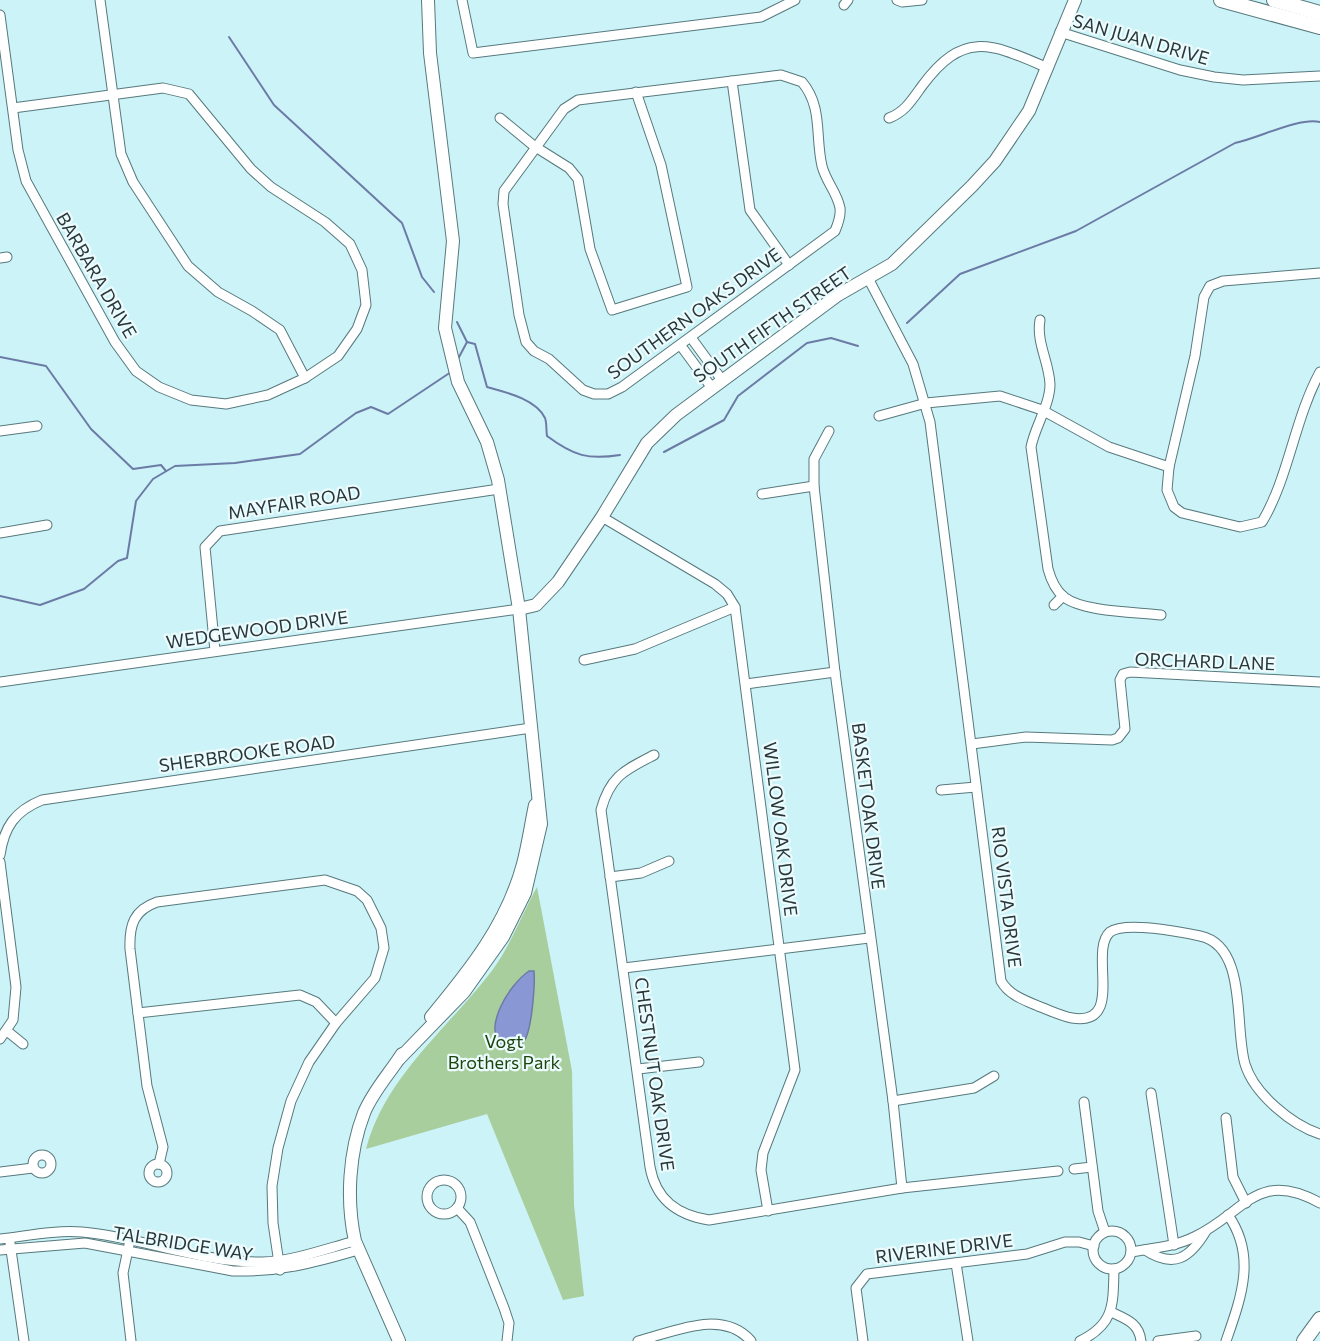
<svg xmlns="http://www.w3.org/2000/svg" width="1320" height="1341" viewBox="0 0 1320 1341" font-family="Commissioner,sans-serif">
<rect width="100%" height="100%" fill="#ccf3f7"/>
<!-- green -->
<path fill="#a9ce9d" d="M537,887L572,1071L574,1205L584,1296L563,1300L487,1114L366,1149C385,1077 447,1029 491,972C510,947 522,914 537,887Z"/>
<!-- water -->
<path fill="#8998d4" stroke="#6c7ba6" stroke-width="1.5" d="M529,971H534C535,984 532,1031 524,1041C519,1047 510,1047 502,1046C482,1027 510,984 529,971Z"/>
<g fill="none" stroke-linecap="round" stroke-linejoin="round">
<!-- stream -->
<g stroke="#6c7ba6" stroke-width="2">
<path d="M229,37L274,105L402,223L422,277L434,292"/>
<path d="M457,322L467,342"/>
<path d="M907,323L960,274L1076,231L1235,143C1259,138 1299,117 1320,122"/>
<path d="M0,357L46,366L91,429L133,469L161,465L166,471"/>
<path d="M458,359L467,342L475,344L487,387C505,392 536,399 545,418C547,423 546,431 547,436C574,456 588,460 620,455"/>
<path d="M664,452L724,420L738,396L807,343L831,338L858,346"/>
<path d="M0,596L40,605L84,589L118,561L127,558L136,501L153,479L175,466L235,463L300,454L356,413L371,407L388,414L451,372"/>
</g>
<defs>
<g id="minor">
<path d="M100,0L121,154L133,182L188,266L218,292L252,311L280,330L305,378"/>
<path d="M462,0L473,53L761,17L795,0"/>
<path d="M897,0L902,2L922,0"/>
<path d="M844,5L848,0"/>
<path d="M0,15L18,150L26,181L115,342L136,371L159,387L191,400L226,404L268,395L305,378L338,356L357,329L366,305L362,270L350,244L325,222L271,187L251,169L189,94L163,88L13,108"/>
<path d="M1060,32L1180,70L1214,77L1243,80L1320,76"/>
<path d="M781,75L802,82C823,107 815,136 822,166C826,182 837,192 840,208C841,216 838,224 835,231L622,387L608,394H594L583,390L549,359L534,351L526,342L519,315L503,204L504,191L564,109L578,100Z"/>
<path d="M732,81L750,210L789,265"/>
<path d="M500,118L534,146L569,168L578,179L590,249L612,310L687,287L661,165L636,92"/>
<path d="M889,118C905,112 912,100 922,86C964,29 992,44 1048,68"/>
<path d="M0,258L7,257"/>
<path d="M1320,273L1223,281L1210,286L1204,297L1195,356L1169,467L1167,490L1174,507L1182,513L1240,527L1262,522C1289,477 1294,420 1320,372"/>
<path d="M868,278L913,364L930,422L1001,981C1009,995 1024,1000 1038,1006C1049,1010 1061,1016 1072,1018C1126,1027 1088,951 1110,932C1125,921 1181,932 1200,936C1248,946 1234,1027 1245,1064C1254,1094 1292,1125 1320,1134"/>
<path d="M1040,320C1036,342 1049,362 1050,384C1050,405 1035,426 1031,447L1048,569C1051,580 1055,590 1064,597C1083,612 1136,612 1161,615"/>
<path d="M692,339L722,380"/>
<path d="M681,346L712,388"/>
<path d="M879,416L926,403L1000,396L1042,410L1109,447L1169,467"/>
<path d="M0,431L37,426"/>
<path d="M829,431L814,459V486L835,672L893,1101L902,1188"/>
<path d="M762,494L814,486"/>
<path d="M602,517L715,584L727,594L735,607L795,1070L763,1153L761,1170L768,1211"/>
<path d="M0,533L47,525"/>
<path d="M1054,605L1063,596"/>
<path d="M215,651L205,547L220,531L499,489"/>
<path d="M584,660L635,649L735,607"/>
<path d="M0,682L519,609"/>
<path d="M746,684L835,672"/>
<path d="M972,744L1026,737L1112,740L1118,738L1125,729L1120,680L1123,674L1130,672L1320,682"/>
<path d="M654,755C625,770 610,776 601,810L650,1167C656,1200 677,1215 709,1220L902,1188L1058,1171"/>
<path d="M941,790L976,787"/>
<path d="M0,855C4,827 15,811 42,800L531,728"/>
<path d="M0,862L16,987L13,1020L0,1039"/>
<path d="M610,877L641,873L669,861"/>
<path d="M624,968L869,938"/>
<path d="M138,1013L300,995L316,1002L336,1023"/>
<path d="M7,1031L23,1044"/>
<path d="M638,1069L699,1062"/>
<path d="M1151,1093L1174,1245"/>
<path d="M893,1101L974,1088L994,1076"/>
<path d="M1084,1102L1098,1211L1105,1232"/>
<path d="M1226,1118L1233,1177L1246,1203"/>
<circle cx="42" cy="1164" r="9"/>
<circle cx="158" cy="1173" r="9"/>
<path d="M159,1164L163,1147L147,1086L130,949C129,925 134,910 157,902L325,880L357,891L367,900L381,928L384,948L375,978L336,1023L309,1062L291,1101L278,1148L272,1186L273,1223L280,1270"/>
<path d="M1074,1169L1092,1167"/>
<path d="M0,1172L33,1168"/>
<circle cx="444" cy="1197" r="17"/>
<path d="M457,1208L470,1222L504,1308L509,1323L507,1341"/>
<circle cx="1112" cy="1250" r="19"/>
<path d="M0,1239C27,1236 54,1230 82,1232C142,1237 201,1263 262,1262C294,1261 325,1249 355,1241"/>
<path d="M10,1243L24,1341"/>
<path d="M129,1245L123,1273L131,1341"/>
<path d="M0,1250L85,1243L233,1271C279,1272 314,1263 358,1250"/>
<path d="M1145,1250C1174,1269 1190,1258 1206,1231"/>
<path d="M1131,1252C1153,1248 1174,1247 1194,1237C1245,1213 1257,1168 1320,1203"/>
<path d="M956,1263L968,1341"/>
<path d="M1111,1312C1126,1319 1139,1323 1141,1341"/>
<path d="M638,1341C674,1332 722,1308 751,1341"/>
<path d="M863,1341L856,1288L867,1274L1027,1254L1065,1242H1079L1094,1246"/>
<path d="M1080,1341C1115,1324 1113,1304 1114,1269"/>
<path d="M1158,1341L1196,1336"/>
<path d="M1226,1341C1241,1298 1257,1256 1228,1215"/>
</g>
<g id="tertiary">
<path d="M519,609L536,605L558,582L602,517L647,443L676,415L838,295L892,264L972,186L995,161L1029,111L1075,0"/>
<path d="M431,1017C470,970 507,924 523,864C528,845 531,824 535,805"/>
<path d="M399,1059L464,992L503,937L525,893L541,824L519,609L498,480L487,442L458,382L445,328L453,241L430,53L428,0"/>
<path d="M399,1341L355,1241C346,1200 349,1152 364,1113C373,1091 390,1073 402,1054"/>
</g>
<g id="secondary">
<path d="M1221,0L1320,27"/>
<path d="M1274,0L1320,13"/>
<path d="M1304,1341L1320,1319"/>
</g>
</defs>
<!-- minor casing -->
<use href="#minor" stroke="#56797d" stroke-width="11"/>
<!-- tertiary casing -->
<use href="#tertiary" stroke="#56797d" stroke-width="14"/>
<!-- secondary casing -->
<use href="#secondary" stroke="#56797d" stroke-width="16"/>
<!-- minor -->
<use href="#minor" stroke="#fff" stroke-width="9"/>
<!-- tertiary -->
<use href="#tertiary" stroke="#fff" stroke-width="12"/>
<!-- secondary -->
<use href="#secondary" stroke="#fff" stroke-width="14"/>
</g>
<g text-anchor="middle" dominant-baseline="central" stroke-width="4.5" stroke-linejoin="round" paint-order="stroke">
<!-- street labels -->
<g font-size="18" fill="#283739" stroke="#ecfbfd">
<text transform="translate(1141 39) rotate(16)">SAN JUAN DRIVE</text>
<text transform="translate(97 275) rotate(60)">BARBARA DRIVE</text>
<text transform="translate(694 313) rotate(-36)">SOUTHERN OAKS DRIVE</text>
<text transform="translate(772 324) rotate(-35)">SOUTH FIFTH STREET</text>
<text transform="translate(294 502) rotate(-9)">MAYFAIR ROAD</text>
<text transform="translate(257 629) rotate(-8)">WEDGEWOOD DRIVE</text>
<text transform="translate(1205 661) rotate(2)">ORCHARD LANE</text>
<text transform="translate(247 753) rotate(-8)">SHERBROOKE ROAD</text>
<text transform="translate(869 806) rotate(83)">BASKET OAK DRIVE</text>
<text transform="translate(781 829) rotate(83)">WILLOW OAK DRIVE</text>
<text transform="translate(1007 897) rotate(83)">RIO VISTA DRIVE</text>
<text transform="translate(655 1074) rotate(82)">CHESTNUT OAK DRIVE</text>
<text transform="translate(183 1243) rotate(9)">TALBRIDGE WAY</text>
<text transform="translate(944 1248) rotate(-7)">RIVERINE DRIVE</text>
</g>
<!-- park labels -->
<g font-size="18" fill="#1d460c" stroke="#ecfbfd">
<text x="504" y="1041">Vogt<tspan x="504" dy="21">Brothers Park</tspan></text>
</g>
</g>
</svg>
